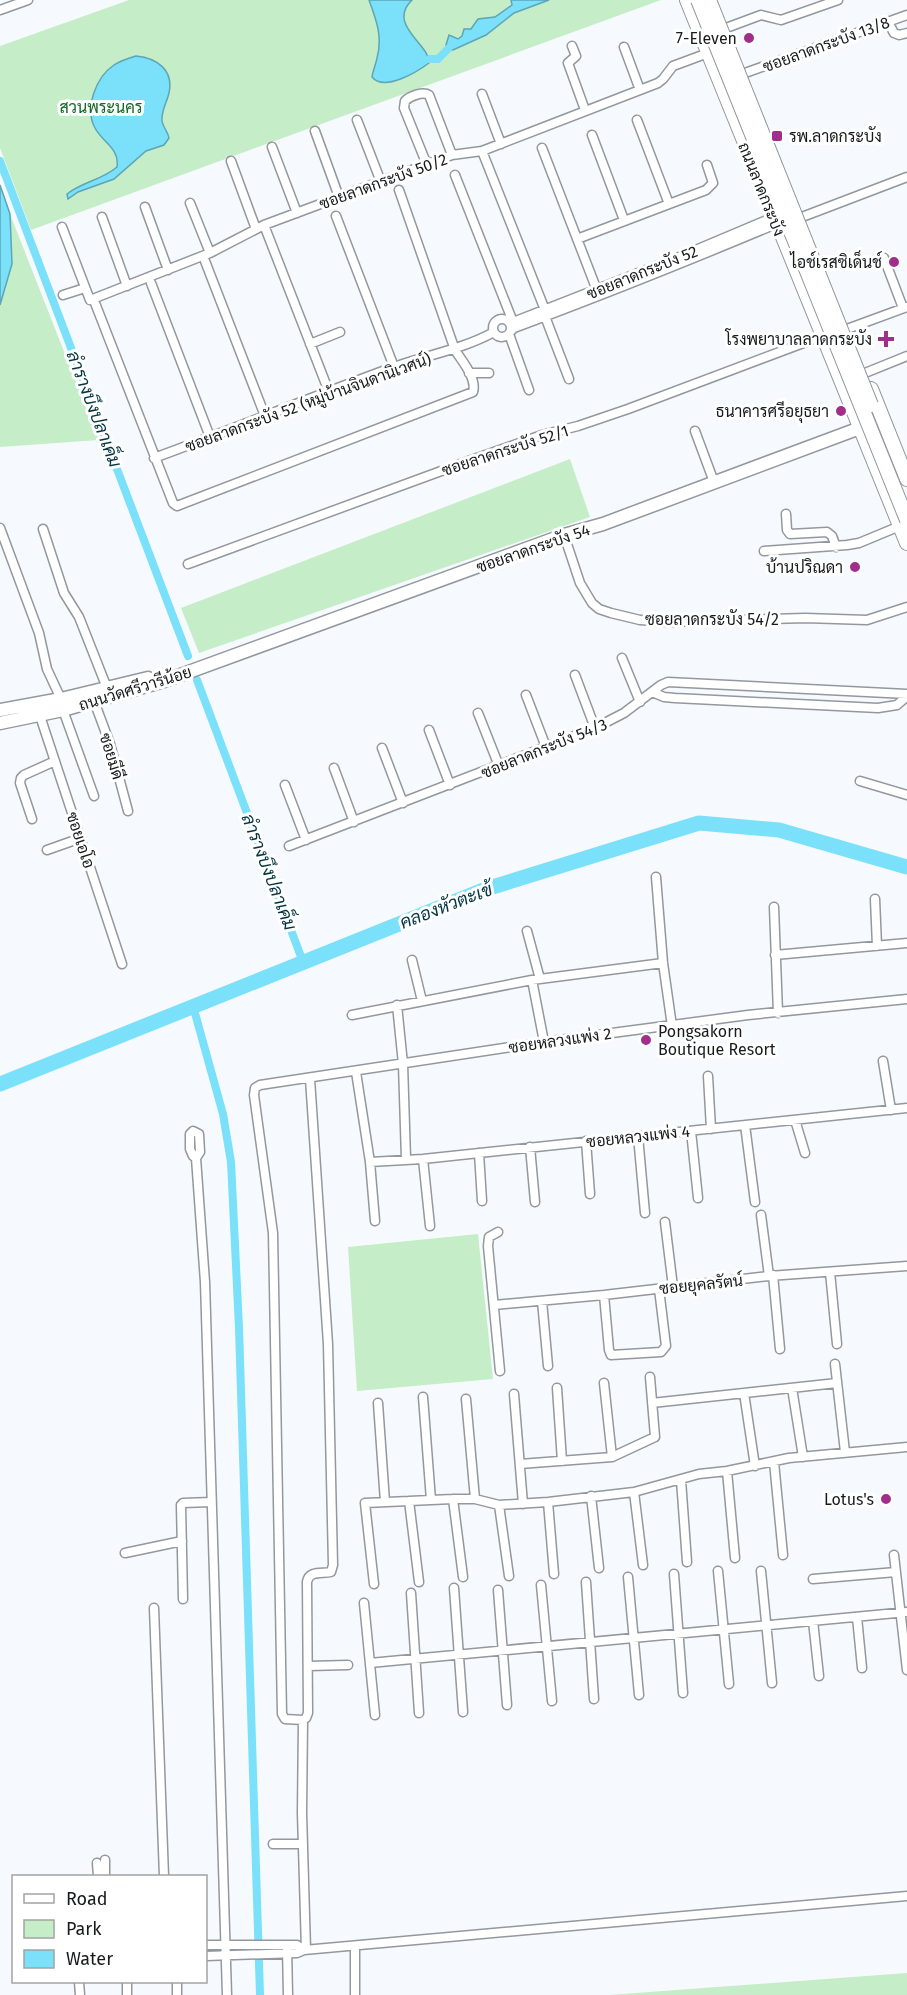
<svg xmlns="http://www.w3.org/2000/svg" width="907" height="1995" viewBox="0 0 907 1995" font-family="'Fira Sans',Sarabun,sans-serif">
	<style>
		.green { fill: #c5edc7 }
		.water { fill: #7be0f9; stroke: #5da5b7; stroke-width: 1.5 }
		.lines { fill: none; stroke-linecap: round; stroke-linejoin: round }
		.canal { stroke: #7be0f9; stroke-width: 8 }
		.river { stroke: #7be0f9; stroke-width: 15 }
		.street-casing { stroke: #92989e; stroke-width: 11 }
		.secondary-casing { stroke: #92989e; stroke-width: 15 }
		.primary-casing { stroke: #92989e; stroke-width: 16 }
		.street { stroke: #fff; stroke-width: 8 }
		.secondary { stroke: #fff; stroke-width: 12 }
		.primary { stroke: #fff; stroke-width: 14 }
		.primary-bridge-casing { stroke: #92989e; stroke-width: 16; stroke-linecap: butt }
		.primary-bridge { stroke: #fff; stroke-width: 14 }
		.poi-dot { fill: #a02e8a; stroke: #fff; stroke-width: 2 }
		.labels { text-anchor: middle; stroke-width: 6; stroke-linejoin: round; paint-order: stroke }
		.poi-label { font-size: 16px; fill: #181a1c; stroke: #fff; text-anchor: end }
		.street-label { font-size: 16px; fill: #181a1c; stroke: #fff }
		.park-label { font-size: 16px; fill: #106924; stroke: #fff }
		.water-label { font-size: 18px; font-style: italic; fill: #043641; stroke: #fff }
	</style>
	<rect width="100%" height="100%" fill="#f6fafe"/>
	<path class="green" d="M129,0H661L31,230L0,148V46Z
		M10,214L94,428L99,440L0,447V305L12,264Z
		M570,459L590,517L199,653L181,608Z
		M478,1234L493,1379L357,1391L348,1247Z
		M907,1973V1995H609Z"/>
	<path class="water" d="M369,0H412C386,25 431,45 429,63C417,72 384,92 372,77C373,70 376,64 377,58C383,37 376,19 369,0Z
		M511,0H549L514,13L486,35L453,50L448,49L446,45L449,35L458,39L462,36L464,29H471L478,19L495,17L512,5Z
		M136,56C157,58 174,70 169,93C167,102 161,111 162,121C163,127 168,132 169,138L164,145L146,151L114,179L78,192L68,199L67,194C82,182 102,180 117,167C120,148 102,142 95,128C84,108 96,77 114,65C120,61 129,58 136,56Z
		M0,185L10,214L12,264L0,305Z"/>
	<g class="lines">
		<path class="canal" d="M430,59H438L448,49
			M0,161L188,656
			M197,680L303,962
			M193,1006L223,1114L231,1162L239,1328L260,1995"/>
		<path class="river" d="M0,1084L486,889L699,823L779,830L907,867"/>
		<defs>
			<path id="street" d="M0,10L28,0
				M888,22L894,33L899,35L907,33
				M726,28L761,15L781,20L838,0
				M572,46L576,56L568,63L585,110
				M624,47L640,90
				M745,73L907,15
				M482,94L501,144
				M357,120L381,182
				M637,120L669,204
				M315,131L339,197
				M592,135L624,220
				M272,147L297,213
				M542,148L598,293
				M482,151L545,310L546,319L569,379
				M231,161L256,229
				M427,165L404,108L405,101C410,96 423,91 429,95L452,155
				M455,175L513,322
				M190,203L210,253
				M145,207L168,270
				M336,216L394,367
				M102,217L127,286
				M802,217L907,177
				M264,225L329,392
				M62,227L90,300L210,253L264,225L452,155L482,151L658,83L663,79L673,66L708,53
				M577,239L706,190L713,183L707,165
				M884,258L903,308
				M205,261L265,416
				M151,283L210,437
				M63,295L85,288
				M95,303L173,503L177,506L473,392C477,378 462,361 455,350L399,190
				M493 328a9 9 0 1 1 18 0a9 9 0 1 1-18 0Z
				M508,321L513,322L679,257L774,217
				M847,329L907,307
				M511,331L514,328C603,295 690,260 776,224
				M509,334L529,390
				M310,344L340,332
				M469,373H489
				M865,373L907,356
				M695,431L714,482
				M154,458C233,429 312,397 391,368C426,355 461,350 494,332
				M786,514L787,530L790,534L827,532L832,536L836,547
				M0,528L39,633L47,669L61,699
				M43,529L64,593L79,617L107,688
				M564,535L580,583L592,603L599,609L611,613L640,620L669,622L805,618L867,620L907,607
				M764,551L847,545L859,543L900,526
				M188,564L463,463L542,435L578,426L628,409L822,336
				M622,658L640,702
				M575,675L595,728
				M652,692L664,697L675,698L878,708L897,705L907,696
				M526,695L546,747
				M94,701L110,744L128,811
				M63,710L94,796
				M478,713L499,766
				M40,716L122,964
				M429,730L450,785
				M382,748L403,803
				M334,768L354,822
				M860,781L907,795
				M285,785L306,840
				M32,819L20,783L21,778L24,775L55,761
				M289,846L595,728L624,713L661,685L668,682L907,694
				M47,850L81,838
				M656,877L663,963L672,1026
				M875,899L877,946
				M774,907L778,1013
				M527,931L540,979
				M775,955L907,943
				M412,960L422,1001
				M532,980L544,1042
				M397,1005L403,1064L406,1159
				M352,1015L532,980L663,963
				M883,1061L891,1110
				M356,1072L370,1162L375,1221
				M708,1076L711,1129
				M795,1120L805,1153
				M745,1125L755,1202
				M691,1131L698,1198
				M638,1136L645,1213
				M586,1141L590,1194
				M530,1147L535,1202
				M479,1153L482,1201
				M196,1158L193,1156L190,1149V1134L193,1131L199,1134L200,1152L196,1158L205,1282L227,1995
				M423,1159L430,1226
				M370,1162L423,1159L907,1108
				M761,1215L769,1276
				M665,1222L673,1287
				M498,1232L489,1237L488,1246L500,1371
				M830,1272L837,1344
				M773,1275L780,1349
				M604,1295L609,1350L611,1355L661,1352L666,1346L659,1289
				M542,1301L548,1366
				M494,1305L604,1295L769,1276L907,1266
				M835,1364L845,1452
				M604,1383L612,1457
				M557,1388L562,1461
				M792,1388L803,1457
				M744,1393L755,1466
				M514,1394L523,1504
				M423,1397L431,1500
				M466,1399L475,1499
				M378,1403L385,1502
				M652,1403L837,1383
				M774,1462L783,1555
				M520,1464L612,1457L655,1437L650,1377
				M727,1471L735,1558
				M681,1480L687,1562
				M634,1492L643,1565
				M591,1496L599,1568
				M453,1499L463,1577
				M409,1501L419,1582
				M548,1502L554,1574
				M499,1505L509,1576
				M125,1553L182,1541
				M894,1555L907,1670
				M718,1571L729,1684
				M761,1571L772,1683
				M674,1574L683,1693
				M628,1577L639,1695
				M813,1579L896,1572
				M586,1582L594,1699
				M374,1584L365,1503L453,1499H475L499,1505L548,1502L634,1492L699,1474L727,1471L789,1458L907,1447
				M541,1585L552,1701
				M454,1588L463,1712
				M498,1590L507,1705
				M411,1593L419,1713
				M183,1599L181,1505L183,1503L211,1502
				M364,1603L375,1715
				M154,1608L164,1876
				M857,1617L862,1668
				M813,1621L819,1676
				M370,1663L907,1612
				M308,1666L348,1665
				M303,1720L285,1719L282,1714L273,1233L254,1095L255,1088L260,1085L544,1042L748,1015L907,999
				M273,1844H303
				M105,1860V1876
				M97,1863L98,1876
				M206,1945H297L304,1950L297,1953L206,1956
				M355,1946V1995
				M287,1947L288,1995
				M304,1950L907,1896
				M306,1950L302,1813L303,1720L306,1718L308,1713L307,1582C309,1570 322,1574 331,1572L333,1565L328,1344L310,1079
				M79,1982L80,1995
				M127,1982V1995
				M177,1982V1995"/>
			<path id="secondary" d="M0,710L61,699L148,678
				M0,723L63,710L164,681L564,535L603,524L860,428"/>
			<path id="primary" d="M687,0L907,543
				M871,389L907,479"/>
		</defs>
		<use href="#street" class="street-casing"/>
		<use href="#secondary" class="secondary-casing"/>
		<use href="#primary" class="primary-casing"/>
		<use href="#street" class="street"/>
		<use href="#secondary" class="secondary"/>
		<use href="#primary" class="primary"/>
		<defs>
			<path id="primary-bridge" d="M698,0L907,520
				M709,0L871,405"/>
		</defs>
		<use href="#primary-bridge" class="primary-bridge-casing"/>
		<use href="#primary-bridge" class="primary-bridge"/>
	</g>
	<g class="poi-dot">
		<circle cx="749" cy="38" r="6"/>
		<rect x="771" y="130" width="12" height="12" rx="3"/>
		<circle cx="894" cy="262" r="6"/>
		<path d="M883 330h6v6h6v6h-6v6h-6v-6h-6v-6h6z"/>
		<circle cx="841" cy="411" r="6"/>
		<circle cx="855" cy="567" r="6"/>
		<circle cx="646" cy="1040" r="6"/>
		<circle cx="886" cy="1499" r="6"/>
	</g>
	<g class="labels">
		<g class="poi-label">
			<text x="737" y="44">7-Eleven</text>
			<text x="789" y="142" text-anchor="start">รพ.ลาดกระบัง</text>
			<text x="882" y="268">ไอช์เรสซิเด็นช์</text>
			<text x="872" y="345">โรงพยาบาลลาดกระบัง</text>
			<text x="829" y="417">ธนาคารศรีอยุธยา</text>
			<text x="843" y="573">บ้านปริณดา</text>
			<text x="658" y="1037" text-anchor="start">Pongsakorn<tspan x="658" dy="18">Boutique Resort</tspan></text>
			<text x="874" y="1505">Lotus's</text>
		</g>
		<g class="street-label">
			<text transform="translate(826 44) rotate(-20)" y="6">ซอยลาดกระบัง 13/8</text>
			<text transform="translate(383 181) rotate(-20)" y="6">ซอยลาดกระบัง 50/2</text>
			<text transform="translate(762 189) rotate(68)" y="6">ถนนลาดกระบัง</text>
			<text transform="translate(642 272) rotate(-22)" y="6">ซอยลาดกระบัง 52</text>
			<text transform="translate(308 402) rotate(-20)" y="6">ซอยลาดกระบัง 52 (หมู่บ้านจินดานิเวศน์)</text>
			<text transform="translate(505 450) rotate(-18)" y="6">ซอยลาดกระบัง 52/1</text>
			<text transform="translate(533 548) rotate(-19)" y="6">ซอยลาดกระบัง 54</text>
			<text x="712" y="625">ซอยลาดกระบัง 54/2</text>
			<text transform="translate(135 688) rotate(-17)" y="6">ถนนวัดศรีวารีน้อย</text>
			<text transform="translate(544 748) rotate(-22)" y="6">ซอยลาดกระบัง 54/3</text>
			<text transform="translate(112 756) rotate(73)" y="6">ซอยมีดี</text>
			<text transform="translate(81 840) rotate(72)" y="6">ซอยเอโอ</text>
			<text transform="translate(560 1040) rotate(-8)" y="6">ซอยหลวงแพ่ง 2</text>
			<text transform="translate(638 1136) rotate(-6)" y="6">ซอยหลวงแพ่ง 4</text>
			<text transform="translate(701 1284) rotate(-6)" y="6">ซอยยุคลรัตน์</text>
		</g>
		<g class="park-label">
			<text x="101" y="113">สวนพระนคร</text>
		</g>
		<g class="water-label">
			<text transform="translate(94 409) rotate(69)" y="6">ลำรางบึงปลาเค็ม</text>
			<text transform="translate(269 872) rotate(69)" y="6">ลำรางบึงปลาเค็ม</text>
			<text transform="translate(446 906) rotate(-21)" y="6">คลองหัวตะเข้</text>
		</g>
	</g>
	<rect x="12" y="1875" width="195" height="108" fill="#ffffff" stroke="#a3a3a4" stroke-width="1.5"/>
	<rect x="24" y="1894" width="30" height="9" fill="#ffffff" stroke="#a3a3a4" stroke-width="1.5"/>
	<text x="66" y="1905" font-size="18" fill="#181a1c">Road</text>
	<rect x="24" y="1920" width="30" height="18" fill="#c5edc7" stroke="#a3a3a4" stroke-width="1.5"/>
	<text x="66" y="1935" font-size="18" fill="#181a1c">Park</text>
	<rect x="24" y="1950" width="30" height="18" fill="#7be0f9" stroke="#a3a3a4" stroke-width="1.5"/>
	<text x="66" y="1965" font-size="18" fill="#181a1c">Water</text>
</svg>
